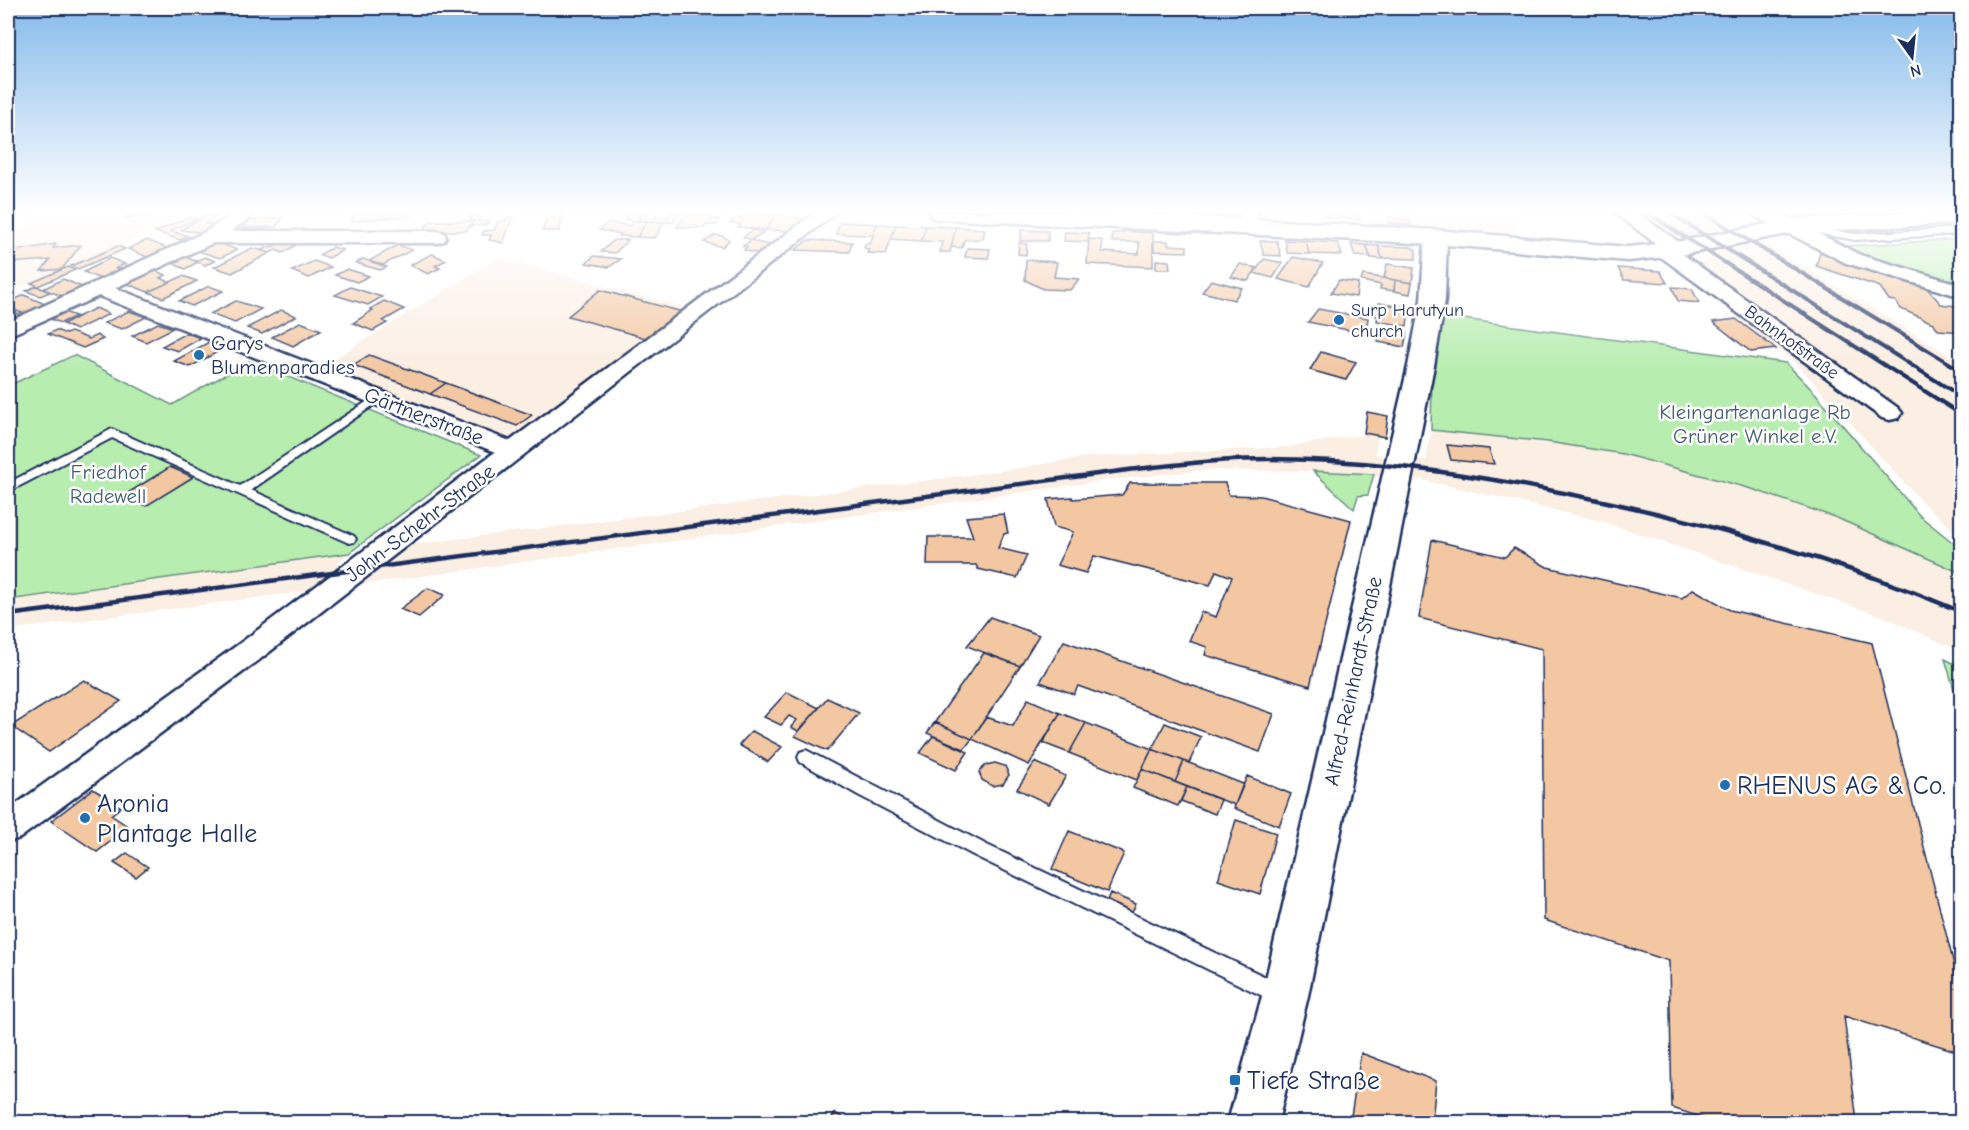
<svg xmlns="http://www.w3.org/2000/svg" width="1969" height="1130" viewBox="0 0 1969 1130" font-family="'Comic Neue',sans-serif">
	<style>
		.built { fill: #fbeee3 }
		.green { fill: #b7edaf; stroke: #698e86; stroke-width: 1.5 }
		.building { fill: #f3c7a2; stroke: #1b2f5e; stroke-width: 1.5 }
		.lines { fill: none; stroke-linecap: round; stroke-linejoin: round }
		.service-casing { stroke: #1b2f5e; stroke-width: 4 }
		.minor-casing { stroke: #1b2f5e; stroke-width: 5 }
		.tertiary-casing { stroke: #1b2f5e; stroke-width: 5 }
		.secondary-casing { stroke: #1b2f5e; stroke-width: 5 }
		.service { fill: #fff; fill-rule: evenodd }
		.minor { fill: #fff; fill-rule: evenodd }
		.tertiary { fill: #fff; fill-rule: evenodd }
		.secondary { fill: #fff; fill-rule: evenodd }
		.rail-far1 { stroke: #1b2f5e; stroke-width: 4 }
		.rail { stroke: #1b2f5e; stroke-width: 4.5 }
		.poi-dot { fill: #1f6fb2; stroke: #fff; stroke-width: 2 }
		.labels { text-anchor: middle; stroke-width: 5; stroke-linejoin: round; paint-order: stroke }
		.far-poi-label { font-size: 18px; fill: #1b2f5e; stroke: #fff; text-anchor: start }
		.far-street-label { font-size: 18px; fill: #1b2f5e; stroke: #fff }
		.poi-label { font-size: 21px; fill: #1b2f5e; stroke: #fff; text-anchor: start }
		.park-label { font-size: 21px; fill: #425e72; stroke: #fff }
		.street-label { font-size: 21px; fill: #1b2f5e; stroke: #fff }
		.near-poi-label { font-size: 26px; fill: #1b2f5e; stroke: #fff; text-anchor: start }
	</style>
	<rect width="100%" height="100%" fill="#fff"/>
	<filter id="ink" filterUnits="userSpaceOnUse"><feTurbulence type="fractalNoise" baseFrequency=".0167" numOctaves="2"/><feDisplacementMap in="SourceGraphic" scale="12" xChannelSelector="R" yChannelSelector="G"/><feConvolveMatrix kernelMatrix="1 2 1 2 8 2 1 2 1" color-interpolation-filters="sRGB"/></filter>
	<g filter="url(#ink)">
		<path class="built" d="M40,212H198L14,290L8,287V231L26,229Z
			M1416,212H1512L1518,237L1414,227Z
			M1633,212H1712L1795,262L1810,267L1814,273L1961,362V537L1921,501L1798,365L1673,268L1708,261Z
			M498,258L699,311L514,451L311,373Z
			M1431,430L1548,442L1623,455L1752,489L1837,518L1961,574L1962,652L1884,617L1601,521L1423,480L1313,471L1205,470L1101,481L351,586L362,578L312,585L302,592L8,630V600L349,553L336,564L394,556L409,545L993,472L1087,457L1287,447L1379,432L1375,454L1426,460Z"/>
		<path class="green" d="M1961,239V253L1957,254L1961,262V284L1915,273L1848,251L1846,246Z
			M1433,315L1786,363L1816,394L1920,516L1961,549V573L1837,518L1752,489L1623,454L1548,442L1431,430Z
			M74,355L172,405L249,361L481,455L349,553L8,600V386Z
			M1313,471L1374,474L1368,495L1358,496L1354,509Z
			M1945,659L1961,667V713Z"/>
		<path class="building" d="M130,212H160L159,214L126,218Z
			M355,212H387L384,218L351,221Z
			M387,212H412L411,216L384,218Z
			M577,212L565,213L559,231H542L549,212Z
			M622,212H642L638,221H634L625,220V218L621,216Z
			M669,212H682L673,222H659V218H667Z
			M748,212H749L776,215L766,230L738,227L740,224L730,223L735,218H743Z
			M1323,212H1360V220L1323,216Z
			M657,214L654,222L638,221L641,215Z
			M204,215L218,216L206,224L216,225L205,233L181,230Z
			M470,215L480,217L478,221H489L486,225L470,226L474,221H469L472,218L468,217Z
			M685,215L713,216L711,219H719L716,225H706L704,228L677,227Z
			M776,215L803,219L788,231L766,230Z
			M189,217L196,219L170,231L188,236L180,240L155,232Z
			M507,217H513L503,243L489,240L491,235H482L484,231L494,230L498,221H505Z
			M1388,217L1411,220V225L1389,223Z
			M283,218L276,227L242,228L250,220Z
			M430,221H474L466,231H422Z
			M634,221H647L637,237L619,236L621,234L599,230L609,222L629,226Z
			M647,221L664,222L655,238L637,237Z
			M840,222L877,224L873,235L836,234Z
			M877,224L896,225L886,254L867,253L869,249L864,248L866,243L870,244Z
			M896,225L926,226L921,241L891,239Z
			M926,226L956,227L950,252H940L942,242L921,241Z
			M956,227L985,229L983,239L964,240L962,248L951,247Z
			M753,230L764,232L751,240L743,237Z
			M1021,230L1048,231V241H1020Z
			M1122,231L1153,233V267L1087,264L1089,239L1102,240V252L1139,254V242H1112V233H1122Z
			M1065,232L1089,233L1088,242L1064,241Z
			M715,235L723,236L729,240L722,247L704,242Z
			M147,240L167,248L147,257L128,249Z
			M614,240H628L615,253L601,252Z
			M751,240L771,246L759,254L744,250L747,247L743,246Z
			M808,240L852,242L849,252L795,250Z
			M1285,240L1306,241L1309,254L1287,253Z
			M215,241L237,250L220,258L195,250Z
			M1154,241H1168V245L1187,246V252L1154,251Z
			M1260,241H1277L1281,256L1264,255Z
			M1306,241L1338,243L1342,255L1309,254Z
			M282,243H299L283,253L276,250L270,253L261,250Z
			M1019,243L1027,244L1026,255L1018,254Z
			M56,244L53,248L81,245L62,269L41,271L50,260L8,263V252Z
			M1351,244L1366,245L1370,257L1355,256Z
			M398,245L412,250L383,265L369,261Z
			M1366,245L1378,246L1382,259L1371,258Z
			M118,246L125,249L78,269L71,266Z
			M1378,246L1411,247L1416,250V259L1382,258Z
			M333,247L343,250L329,258L319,255Z
			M252,248L270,253L232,273L214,267Z
			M967,248L990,249L988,258L965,257Z
			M1820,252L1926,287L1941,304L1962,307V332L1939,330L1933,323L1901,309L1895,301L1889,300L1880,287L1816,266Z
			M432,254L446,260L435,266L440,268L428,274L410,265Z
			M183,256L198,262L185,269L170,262Z
			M594,256L621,259L609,267L586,263Z
			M205,257L215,261L205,265L195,261Z
			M1293,257L1323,263L1309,287L1278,279Z
			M110,258L125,264L116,268L120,269L100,279L84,272Z
			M363,259L387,267L380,270L356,263Z
			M1264,259L1283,263L1273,278L1254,273Z
			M1026,260L1057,262L1054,277L1079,279L1070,290L1043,289L1025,280Z
			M1156,260L1169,261L1170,269H1156Z
			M314,261L331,267L309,278L292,271Z
			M1240,264L1257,268L1248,281L1231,277Z
			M1387,264L1414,268L1412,283L1384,278Z
			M68,267L75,270L38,286L31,283Z
			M1618,268L1660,271L1667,283L1624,280Z
			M347,269L369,276L357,282L335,275Z
			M153,270L166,275L160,278L170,282L148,292L125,283Z
			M1363,275L1395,280L1394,291L1380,289L1381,285L1361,281Z
			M183,276L197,281L163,298L148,292Z
			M63,279L82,287L62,296L43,289Z
			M1211,280L1242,288L1234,300L1202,292Z
			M1339,280L1358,283L1356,297L1331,293Z
			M1395,280L1412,283L1410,294L1394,291Z
			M36,286L50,292L40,296L26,291Z
			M209,286L223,291L192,306L179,301Z
			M350,287L382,297L368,305L335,295Z
			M1672,287L1692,289L1699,303L1678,301Z
			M600,290L683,312L649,339L568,316Z
			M24,295L45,304L24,314L8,307V303Z
			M236,301L261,309L235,323L210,314Z
			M384,301L404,309L383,321L387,323L373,331L353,323L373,310L370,309Z
			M1379,303L1409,308L1407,326L1377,321L1378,316L1372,315L1373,308H1378Z
			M96,308L109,314L76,330L63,324Z
			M8,309L21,315L8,320Z
			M1318,309L1368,318L1367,325L1361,324L1357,332L1308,322Z
			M281,310L296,316L262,334L247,328Z
			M129,311L146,317L122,329L104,323Z
			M64,312L76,316L61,323L50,319Z
			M1736,319L1776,349L1751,352L1713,322Z
			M300,322L321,330L293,346L272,337Z
			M158,323L173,328L146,342L132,336Z
			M1381,327L1407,332L1404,347L1378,342Z
			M56,330L66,334L71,332L89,339L97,335L103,339L83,348L48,334Z
			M186,333L201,338L178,351L162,346Z
			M209,342L225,348L190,367L174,361Z
			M1321,352L1356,362L1346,380L1310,370Z
			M369,355L446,383L430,394L353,365Z
			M446,383L532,415L517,426L430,394Z
			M1367,412L1388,416L1385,437L1364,433Z
			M1447,445L1489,449L1494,464L1451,460Z
			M170,467L193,477L146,506L123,496Z
			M1130,483H1225L1229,495L1261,496L1351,520L1310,686L1205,655L1207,647L1189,641L1201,612L1216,617L1232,577L1216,571L1210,585L1094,556L1086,573L1057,565L1073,532L1054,527L1048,499L1072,497L1073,499L1122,495Z
			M1004,514L1008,533L1004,534L998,548L1027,555L1017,578L978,569L976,565H927L928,537H973L966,517Z
			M1432,540L1505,557L1514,548L1547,567L1682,598L1693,589L1730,610L1872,643L1962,996V1053L1844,1016L1857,1122H1716L1672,1108L1669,961L1544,920L1542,649L1419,618Z
			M428,588L445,595L419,617L400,609Z
			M990,617L1039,635L1020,666L967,646Z
			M1064,641L1274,714L1260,752L1078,686L1074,694L1040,682Z
			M984,653L1020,666L972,739L935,722Z
			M84,680L121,701L49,752L11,726Z
			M787,692L819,708L798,731L791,727L797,720L789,716L781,725L764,717Z
			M827,698L859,713L827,751L795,736Z
			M1028,699L1060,713L1029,765L972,739L986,717L1013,726Z
			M1060,713L1086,723L1069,753L1043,743Z
			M935,722L972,739L964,749L927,733Z
			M1086,723L1152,749L1137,780L1069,753Z
			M1165,723L1201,737L1189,763L1152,749Z
			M752,731L782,747L768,762L739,745Z
			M933,736L968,752L956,770L920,753Z
			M1152,749L1184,761L1175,782L1142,769Z
			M1184,761L1243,784L1235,805L1175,782Z
			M1035,762L1066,776L1049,804L1017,789Z
			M995,763L1005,766L1009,775L1003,784L992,786L982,780L979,772L986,765Z
			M1142,769L1187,787L1178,806L1133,788Z
			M1247,776L1291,794L1279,826L1234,808Z
			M1187,787L1221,800L1215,814L1181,801Z
			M93,789L121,807L111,815L129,827L97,852L51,821Z
			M1236,820L1276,833L1260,894L1218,880Z
			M1069,831L1124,853L1107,892L1052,869Z
			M127,853L148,867L136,877L114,863Z
			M1110,893L1136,904L1128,921L1103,910Z
			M1361,1053L1436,1081L1432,1122H1350Z
			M835,1113L851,1122H829Z"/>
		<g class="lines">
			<defs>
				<path id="service" d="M1802,225L1855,234L1962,228V234L1855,240L1799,230V226Z
					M377,395L383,398L381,400L251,490L354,536L356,539L354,542L349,543L112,438L8,492V483L112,429L240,486Z
					M806,750L987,845L1287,987L1289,994L1287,1001L1280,1003L1273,1001L975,856L858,795L800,762L798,757L800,752Z"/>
				<path id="minor" d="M236,212H258L231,231H437L444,233L446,237L444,241L437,243H213L115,288L510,441L816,212H837L259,660L20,838L8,842V810L239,644L495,452L99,296L8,336V322L203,233Z
					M1240,212H1258V226L1255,230H1243L1240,226Z
					M1614,212H1636L1683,245L1685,249L1681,253L1898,408L1902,413L1898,418L1890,420L1882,418L1657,254L1655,250L1659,246Z
					M1752,212H1777L1860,255L1962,285V297L1846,263L1755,216Z"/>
				<path id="tertiary" d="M1436,230L1444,232L1447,237L1445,300L1434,366L1308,996L1278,1122H1228L1262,996L1408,366L1421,300L1425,237L1428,232Z"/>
				<path id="secondary" d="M928,212H1096L1249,219L1436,230L1628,247L1676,242L1792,219L1909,212H1962V223L1792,233L1676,256L1628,261L1436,244L939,219L931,217Z"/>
			</defs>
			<use href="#service" class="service-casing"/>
			<use href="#minor" class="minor-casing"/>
			<use href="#tertiary" class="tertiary-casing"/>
			<use href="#secondary" class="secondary-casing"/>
			<use href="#service" class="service"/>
			<use href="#minor" class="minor"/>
			<use href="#tertiary" class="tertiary"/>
			<use href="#secondary" class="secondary"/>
			<path class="rail-far1" d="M1646,212L1962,415
				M1668,212L1962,397
				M1702,212L1962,371"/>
			<path class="rail" d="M8,615L1128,470C1174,465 1221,459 1268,459C1367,459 1466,473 1564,493C1701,520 1833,558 1962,612"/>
		</g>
	</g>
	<linearGradient id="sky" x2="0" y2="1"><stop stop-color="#85bbea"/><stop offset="0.57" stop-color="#fff"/><stop offset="1" stop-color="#fff" stop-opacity="0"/></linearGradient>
	<rect width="1969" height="371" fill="url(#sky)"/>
	<g class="poi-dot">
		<circle cx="1339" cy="320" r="6"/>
		<circle cx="199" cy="355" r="6"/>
		<circle cx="1725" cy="785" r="6"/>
		<circle cx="85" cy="818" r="6"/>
		<rect x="1229" y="1074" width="12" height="12" rx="3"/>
	</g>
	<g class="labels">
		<g class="far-poi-label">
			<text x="1351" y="316">Surp Harutyun<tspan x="1351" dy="21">church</tspan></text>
		</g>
		<g class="far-street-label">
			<text transform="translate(1792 342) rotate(36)" y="6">Bahnhofstraße</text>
		</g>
		<g class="poi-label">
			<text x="211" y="350">Garys<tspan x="211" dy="24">Blumenparadies</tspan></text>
		</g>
		<g class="park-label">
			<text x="1755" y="419">Kleingartenanlage Rb<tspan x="1755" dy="24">Grüner Winkel e.V.</tspan></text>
			<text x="108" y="479">Friedhof<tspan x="108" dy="24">Radewell</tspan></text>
		</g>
		<g class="street-label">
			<text transform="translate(424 416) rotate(21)" y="7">Gärtnerstraße</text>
			<text transform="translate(420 523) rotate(-37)" y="7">John-Schehr-Straße</text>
			<text transform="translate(1353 681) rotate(-78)" y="7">Alfred-Reinhardt-Straße</text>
		</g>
		<g class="near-poi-label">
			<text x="1737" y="794">RHENUS AG &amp; Co.</text>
			<text x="97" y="812">Aronia<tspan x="97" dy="30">Plantage Halle</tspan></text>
			<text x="1247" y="1089">Tiefe Straße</text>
		</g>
	</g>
	<rect width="1969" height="1130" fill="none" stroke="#fff" stroke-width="30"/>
	<rect x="15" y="15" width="1939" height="1100" fill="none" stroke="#1b2f5e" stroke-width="2" filter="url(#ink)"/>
	<g transform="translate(1912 57) rotate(165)" stroke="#ffffff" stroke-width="4.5" paint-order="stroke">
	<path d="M0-4.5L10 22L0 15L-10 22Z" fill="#1b2f5e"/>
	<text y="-9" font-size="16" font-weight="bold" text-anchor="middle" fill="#1b2f5e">N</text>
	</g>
</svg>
